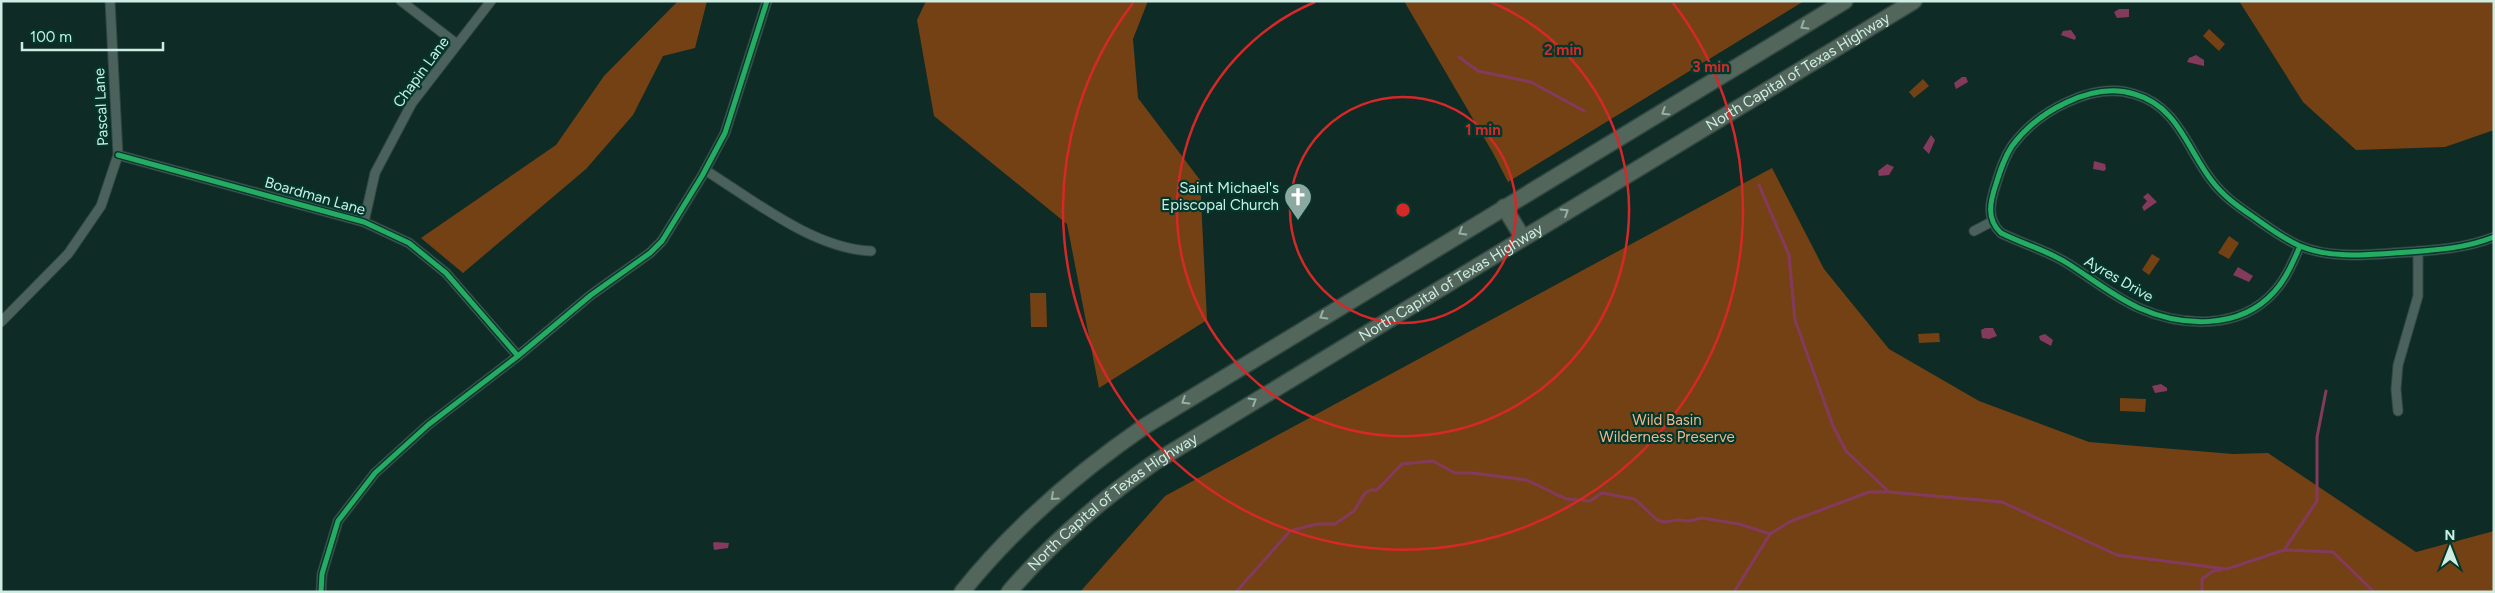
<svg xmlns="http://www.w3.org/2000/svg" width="2495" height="593" viewBox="0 0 2495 593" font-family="Figtree,sans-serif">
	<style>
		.green { fill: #744115 }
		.water { fill: #843a5d }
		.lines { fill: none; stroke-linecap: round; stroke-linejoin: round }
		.stream { stroke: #843a5d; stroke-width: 3 }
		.street-casing { stroke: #324741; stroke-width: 11 }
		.highway-casing { stroke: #324741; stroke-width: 18 }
		.street { stroke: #4b625c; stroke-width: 9 }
		.highway { stroke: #52665b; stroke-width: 15 }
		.cycleway-casing { stroke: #02372c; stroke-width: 8 }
		.cycleway { stroke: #26ab63; stroke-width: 5 }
		.oneway { stroke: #96b0a6 }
		.ring { fill: none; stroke: #d62828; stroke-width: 2.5 }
		.labels { text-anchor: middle; stroke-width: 4.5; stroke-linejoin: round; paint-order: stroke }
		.street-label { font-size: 15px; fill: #ceede3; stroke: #02372c }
		.poi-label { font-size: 15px; fill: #ceede3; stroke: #02372c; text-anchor: end }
		.park-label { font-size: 15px; fill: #f2b48b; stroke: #02372c }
		.centre { fill: #d62828; stroke: #02372c; stroke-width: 2.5 }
		.ring-label { font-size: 15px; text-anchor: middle; font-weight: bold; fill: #d62828; stroke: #02372c; stroke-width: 4.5; stroke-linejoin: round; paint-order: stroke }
	</style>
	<rect width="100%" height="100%" fill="#0e2b25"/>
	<path class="green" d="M678,1H707L695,48L663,56L633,115L586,169L463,273L421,238L556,145L604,76Z
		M926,1H1148L1133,39L1138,98L1200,180L1207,320L1099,388L1067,224L934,116L917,20Z
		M1404,1H1804L1508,182L1493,153Z
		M2239,1H2494V130L2445,147L2356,150L2303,102Z
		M2209,29L2225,44L2219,51L2203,36Z
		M1923,79L1929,86L1914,98L1909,92Z
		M1772,168L1824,269L1889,349L1979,401L2089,442L2233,454L2268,453L2416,552L2494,531V592H1080L1165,496Z
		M2229,236L2239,243L2229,259L2218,253Z
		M2152,254L2160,259L2149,275L2142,270Z
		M1030,293H1046L1047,327H1031Z
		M1939,333L1940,342L1919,343L1918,334Z
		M2120,398L2146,399L2145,412L2120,411Z"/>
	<path class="water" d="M2119,9H2129V17L2117,18L2114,12Z
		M2071,30L2076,37L2075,40L2061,35L2063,31Z
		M2196,55L2204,60V66L2187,62L2189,58Z
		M1962,77H1966L1968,82L1956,89L1954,83Z
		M1931,135L1935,140L1929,154L1923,148Z
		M2094,161L2105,164L2106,169L2104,171L2093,169Z
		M1887,164L1894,167L1889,175L1879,176L1878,171Z
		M2148,193L2157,202L2144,211L2142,207L2147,201L2143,197Z
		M2238,267L2253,276L2249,282L2233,275Z
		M1985,328H1993L1997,336L1989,339L1982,338L1981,330Z
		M2045,334L2053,340L2051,346L2040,340L2039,336Z
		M2161,384L2167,388V391L2155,393L2152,386Z
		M715,542L729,543L728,548L714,550L713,543Z"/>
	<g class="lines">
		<path class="stream" d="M1459,57L1478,71L1531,82L1584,111
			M1759,185L1789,255L1795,320L1833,426L1846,451L1889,492L2002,502L2117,555L2227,569L2284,550
			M2326,391L2317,437V501L2284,550L2333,552L2374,592
			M1236,592L1290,531L1317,524H1335L1354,511L1365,493L1371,490H1377L1402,464L1433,461L1455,473H1472L1527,480L1566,499L1590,501L1602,493L1635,499L1657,520L1664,522L1678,520L1688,521L1702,518L1739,524L1770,534
			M1734,592L1770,534L1789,522L1869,492H1887
			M2202,592V579L2213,571L2221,570"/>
		<defs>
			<path id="street" d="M401,1L457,44
				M118,155L364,222L409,243L446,273L518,356
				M705,170C753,200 814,249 871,251
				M364,222L375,173L412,103L491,1
				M1974,231L1993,221
				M2300,246C2293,262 2286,279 2274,292C2240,330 2182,327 2139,308C2113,296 2091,278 2067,263C2046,250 2023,244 2001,233C1986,219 1990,202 1996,184C2000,171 2004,158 2012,146C2037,112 2092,81 2134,94C2178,106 2187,149 2212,181C2224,197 2239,207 2255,218C2269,228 2284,239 2300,246C2334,260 2373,254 2409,252C2438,250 2466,248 2494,237
				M1,322L68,254L101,206L118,155L110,1
				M2398,411L2396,389L2398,365L2418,296V251
				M321,592L322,574L338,521L375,473L428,425L518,356L591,295L650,253L662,241L702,176L725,133L767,1"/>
			<g id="highway">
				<path d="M1504,207L1523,238"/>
				<path d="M962,592C1014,527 1077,473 1145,426L1845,1"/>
				<path id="s1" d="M1009,592C1052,542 1102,499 1155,462L1914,1"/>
			</g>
		</defs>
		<use href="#street" class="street-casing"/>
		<use href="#highway" class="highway-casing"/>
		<use href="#street" class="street"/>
		<use href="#highway" class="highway"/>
		<defs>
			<path id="cycleway" d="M118,155L364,222L409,243L446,273L518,356
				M2300,246C2293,262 2286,279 2274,292C2240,330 2182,327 2139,308C2113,296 2091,278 2067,263C2046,250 2023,244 2001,233C1986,219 1990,202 1996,184C2000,171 2004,158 2012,146C2037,112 2092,81 2134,94C2178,106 2187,149 2212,181C2224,197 2239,207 2255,218C2269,228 2284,239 2300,246C2334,260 2373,254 2409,252C2438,250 2466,248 2494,237
				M321,592L322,574L338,521L375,473L428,425L518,356L591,295L650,253L662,241L702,176L725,133L767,1"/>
		</defs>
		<use href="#cycleway" class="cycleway-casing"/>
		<use href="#cycleway" class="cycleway"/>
	</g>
	<defs><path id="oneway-chevron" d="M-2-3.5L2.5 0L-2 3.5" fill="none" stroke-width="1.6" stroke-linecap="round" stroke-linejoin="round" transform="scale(1.25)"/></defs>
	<g class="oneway">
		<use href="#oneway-chevron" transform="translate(1804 26) rotate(148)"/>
		<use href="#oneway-chevron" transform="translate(1665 112) rotate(148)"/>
		<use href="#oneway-chevron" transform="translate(1565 212) rotate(-32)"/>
		<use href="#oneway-chevron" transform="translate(1462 232) rotate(149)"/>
		<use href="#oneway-chevron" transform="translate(1323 316) rotate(149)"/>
		<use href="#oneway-chevron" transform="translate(1185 401) rotate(148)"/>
		<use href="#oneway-chevron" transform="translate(1253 401) rotate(-31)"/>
		<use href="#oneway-chevron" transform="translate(1054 497) rotate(138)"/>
	</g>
	<g class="ring">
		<circle cx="1403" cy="210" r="113"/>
		<path d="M1491 2A226 226 0 1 1 1315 2"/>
		<path d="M1673 3A340 340 0 1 1 1133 3"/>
	</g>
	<defs>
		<symbol id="church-pin" viewBox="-11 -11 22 30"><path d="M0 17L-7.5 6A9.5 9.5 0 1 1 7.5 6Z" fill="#8ba9a0" stroke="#02372c"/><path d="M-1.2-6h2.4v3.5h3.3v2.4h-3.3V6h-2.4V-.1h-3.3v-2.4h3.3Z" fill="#fff"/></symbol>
	</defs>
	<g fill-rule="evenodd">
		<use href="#church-pin" x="1282" y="181" width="32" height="43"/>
	</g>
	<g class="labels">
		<g class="street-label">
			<text transform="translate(421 72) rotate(-54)" y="5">Chapin Lane</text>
			<text dy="5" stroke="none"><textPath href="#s1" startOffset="948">North Capital of Texas Highway</textPath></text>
			<text transform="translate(101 107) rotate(-93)" y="5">Pascal Lane</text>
			<text transform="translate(315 196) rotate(16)" y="5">Boardman Lane</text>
			<text transform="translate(2119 279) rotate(30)" y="5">Ayres Drive</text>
			<text dy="5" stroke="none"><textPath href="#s1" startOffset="542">North Capital of Texas Highway</textPath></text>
			<text dy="5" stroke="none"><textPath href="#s1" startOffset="138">North Capital of Texas Highway</textPath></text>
		</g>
		<g class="poi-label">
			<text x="1279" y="193">Saint Michael's<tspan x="1279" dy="17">Episcopal Church</tspan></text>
		</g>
		<g class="park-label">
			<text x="1667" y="425">Wild Basin<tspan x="1667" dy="17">Wilderness Preserve</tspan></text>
		</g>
	</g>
	<circle cx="1403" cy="210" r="8" class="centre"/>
	<g class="ring-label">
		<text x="1563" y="55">2 min</text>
		<text x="1711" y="72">3 min</text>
		<text x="1483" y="135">1 min</text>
	</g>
	<rect width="2495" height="593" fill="none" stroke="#ceede3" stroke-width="5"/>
	<g transform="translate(2450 548)" stroke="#02372c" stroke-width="4" paint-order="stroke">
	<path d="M0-4L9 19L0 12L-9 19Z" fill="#ceede3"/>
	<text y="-8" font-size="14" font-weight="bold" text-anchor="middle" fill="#ceede3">N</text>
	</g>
	<path d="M22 42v8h141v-8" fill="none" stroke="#ceede3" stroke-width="2.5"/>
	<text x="30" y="42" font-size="15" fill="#ceede3" stroke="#02372c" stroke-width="4" paint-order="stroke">100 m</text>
</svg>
